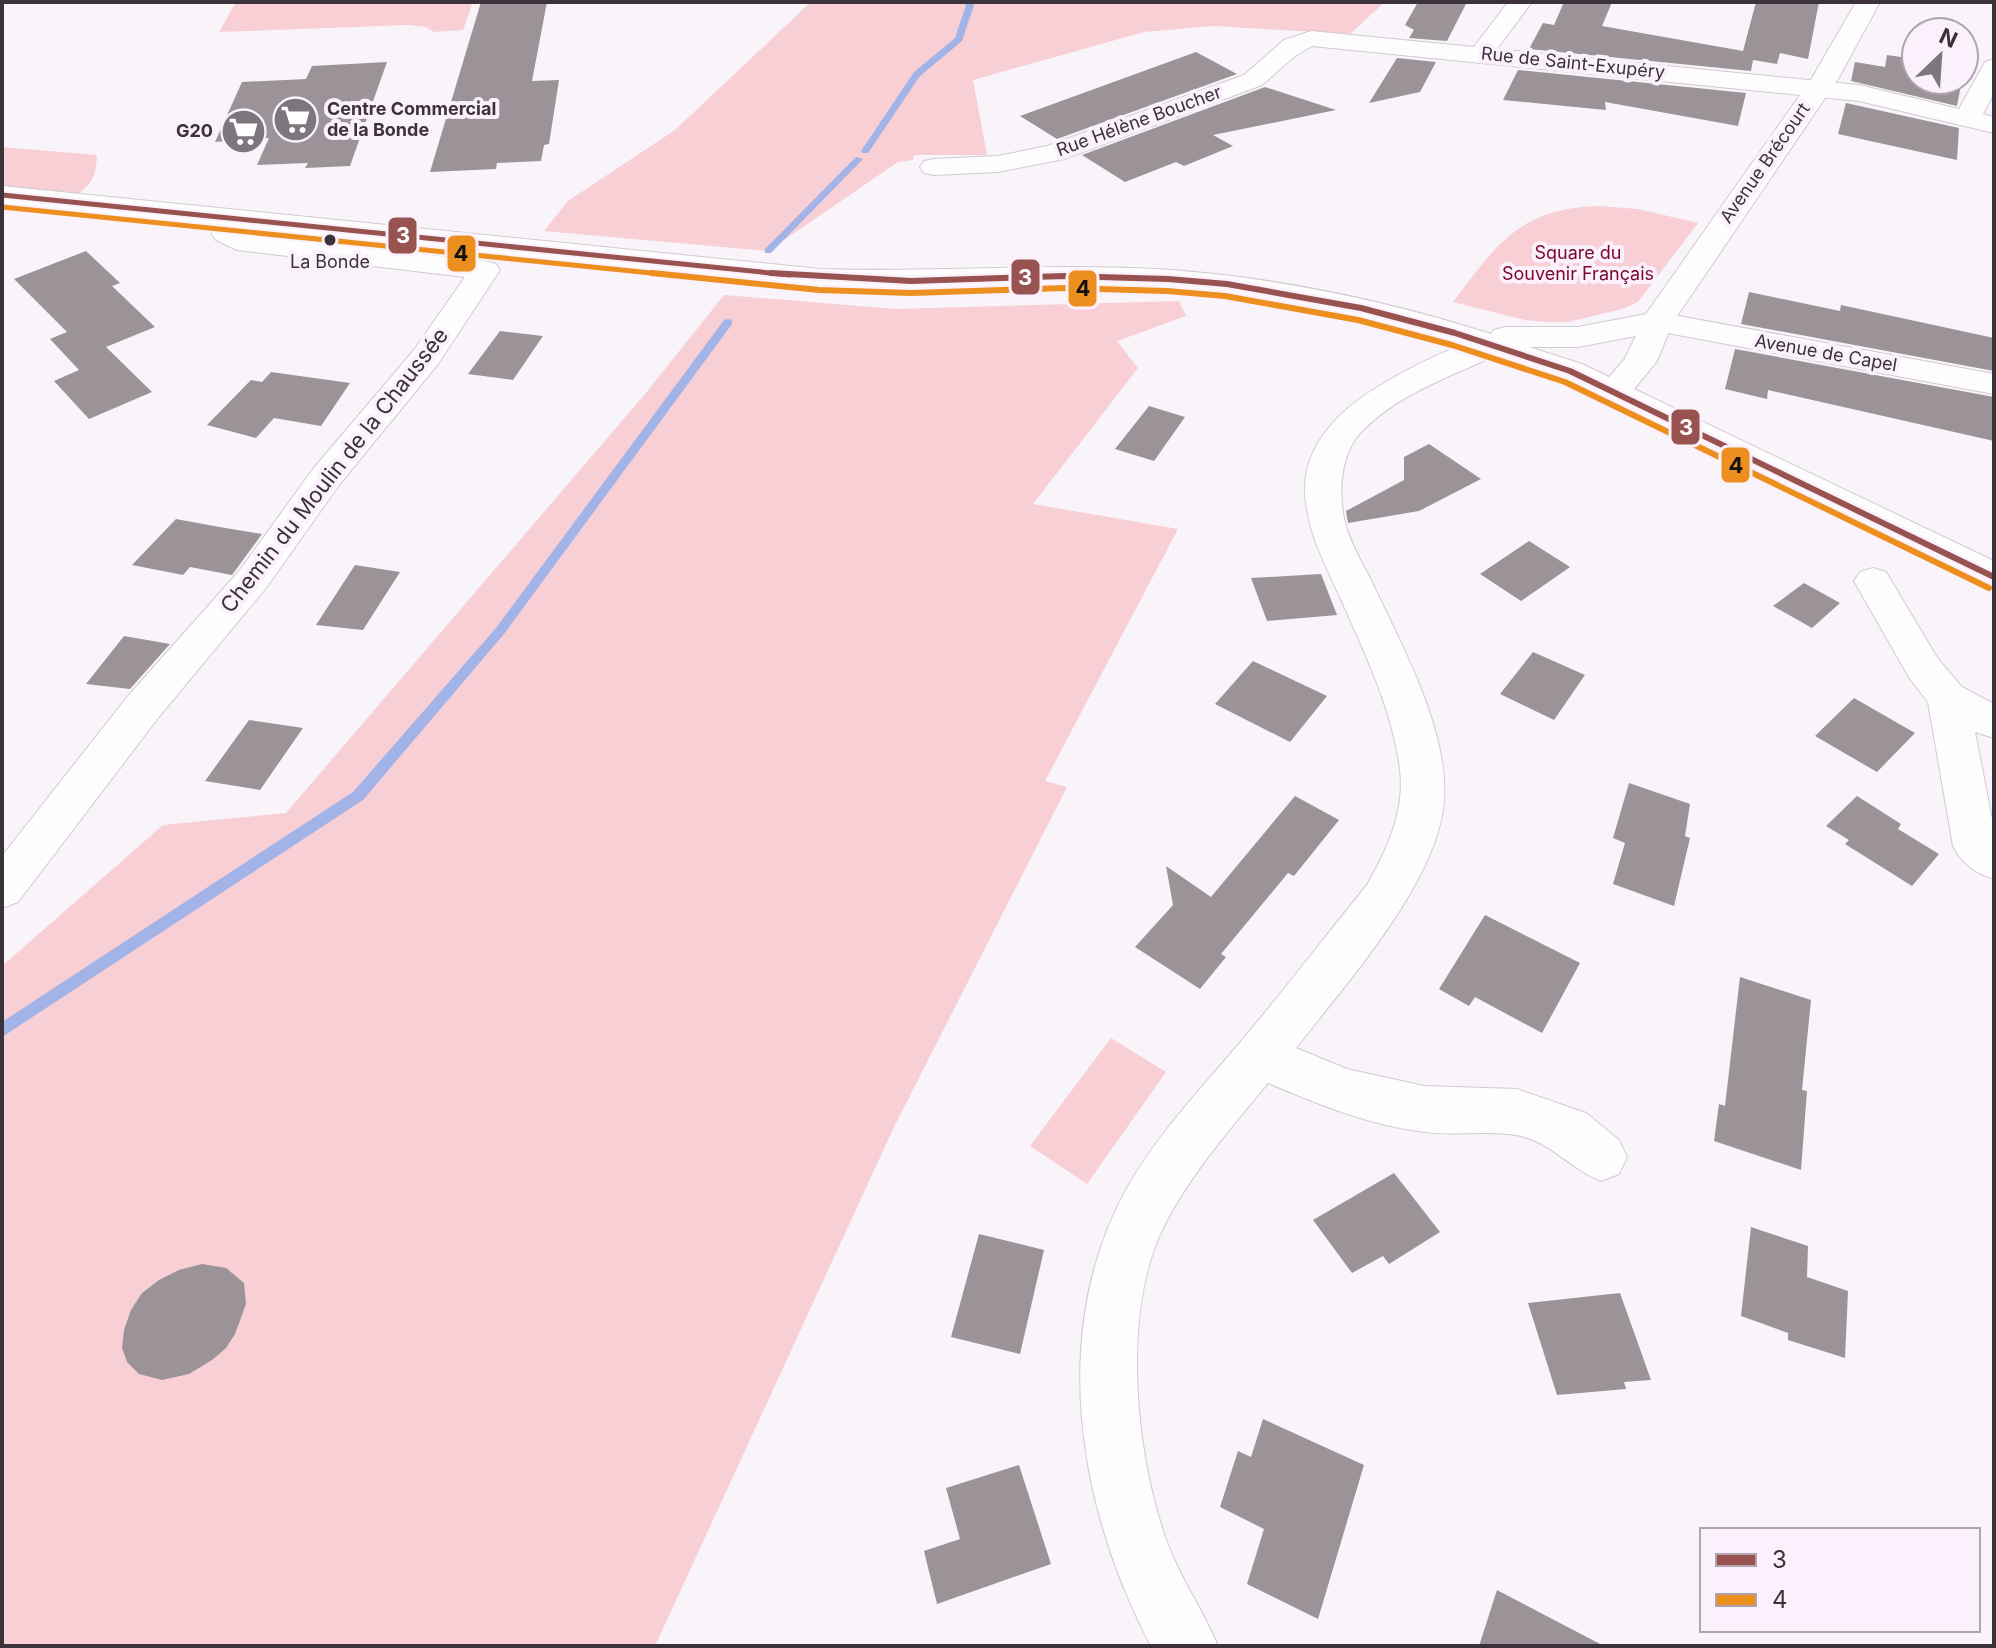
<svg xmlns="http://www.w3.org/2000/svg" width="1996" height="1648" viewBox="0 0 1996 1648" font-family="Inter,sans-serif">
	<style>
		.green { fill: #f8cfd4 }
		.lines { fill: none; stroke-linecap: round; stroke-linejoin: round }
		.stream { fill: #a2b3e8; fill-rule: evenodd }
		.building { fill: #9b9398 }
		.street-casing { stroke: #d0cad1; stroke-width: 2 }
		.secondary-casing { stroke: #d0cad1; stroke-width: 2 }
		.street { fill: #fefdfe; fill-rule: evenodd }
		.secondary { fill: #fefdfe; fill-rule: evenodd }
		.bus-1-far1-casing { stroke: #faf1fc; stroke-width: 9 }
		.bus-1-casing { stroke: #faf1fc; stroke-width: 11 }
		.bus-2-far1-casing { stroke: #faf1fc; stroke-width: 9 }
		.bus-2-casing { stroke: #faf1fc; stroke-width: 11 }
		.bus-1-far1 { stroke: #985350; stroke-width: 5 }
		.bus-1 { stroke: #985350; stroke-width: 6 }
		.bus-2-far1 { stroke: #ed8f1e; stroke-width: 5 }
		.bus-2 { stroke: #ed8f1e; stroke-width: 6 }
		.bus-dot { fill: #3b323c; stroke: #faf1fc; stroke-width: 3 }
		.labels { text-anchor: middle; stroke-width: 8; stroke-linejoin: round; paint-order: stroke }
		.far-street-label { font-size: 18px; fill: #3b323c; stroke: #faf1fc }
		.far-poi-label { font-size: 18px; font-weight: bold; fill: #3b323c; stroke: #faf1fc; text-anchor: start }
		.far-park-label { font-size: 18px; fill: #7a0728; stroke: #faf1fc }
		.far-bus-label { font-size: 18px; fill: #3b323c; stroke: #faf1fc }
		.street-label { font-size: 22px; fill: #3b323c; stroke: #faf1fc }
		.line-badge { stroke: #faf1fc; stroke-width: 3 }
		.badge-label { font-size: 22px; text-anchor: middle; font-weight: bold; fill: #fff }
		.pale-badge-label { font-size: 22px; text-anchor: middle; font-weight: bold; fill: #111 }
	</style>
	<rect width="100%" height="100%" fill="#f9f4f9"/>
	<path class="green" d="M236,2H473L463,30L434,32L426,27L408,25L219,32Z
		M811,2H1385L1350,34L1214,26L1144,32L973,80L987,155H914L913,160L898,162L768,251L544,231L568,201L675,130Z
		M2,147L97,155C96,174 94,182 78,194L2,186Z
		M1599,206L1638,209L1698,223L1638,302L1622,309L1568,322H1546L1525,320L1453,302C1497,244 1520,208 1599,206Z
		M724,295L895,309L1179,301L1186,316L1117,341L1138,368L1033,504L1178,529L1045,781L1067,787L894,1127L655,1646H2V966L163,825L286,813L645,394Z
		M1111,1038L1166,1072L1087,1184L1030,1146Z"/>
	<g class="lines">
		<path class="stream" d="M967,2H975L962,41L920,76L868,153H862L861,151L914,72L955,38Z
			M856,157L863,159L771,253H765V249Z
			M728,319L732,320V324L504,634L363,800L2,1037V1022L353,792L496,628L724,320Z"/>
	</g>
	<path class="building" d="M481,2H547L532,81L559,80L549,144L544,145L541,161L497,163L496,169L430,172Z
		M1418,2H1467L1447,41L1409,38L1414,30L1405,25Z
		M1564,2H1612L1602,26L1743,51L1756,2H1819L1808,59L1780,53L1777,64L1753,60L1751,71L1529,49L1543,23L1554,25Z
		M1912,33L1916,34V80H1962L1957,106L1851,81L1855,62L1885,67L1887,55L1908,58Z
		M1196,52L1237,74L1057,139L1020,116Z
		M1397,58L1436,62L1420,92L1369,103Z
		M387,62L350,166L305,168L308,163L257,165L269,138L215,142L242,82L306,79L312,66Z
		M1518,70L1746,93L1738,126L1605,102L1606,110L1503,100Z
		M1265,87L1336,110L1213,135L1233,146L1184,166L1176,162L1125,182L1082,155Z
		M1846,103L1959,128L1957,160L1838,134Z
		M86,251L120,283L112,286L155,327L106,347L152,392L89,419L54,381L79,370L50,339L67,332L14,279Z
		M1749,292L1840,311L1841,305L1994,338V371L1741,324Z
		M500,331L543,336L513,380L468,374Z
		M1735,349L1994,397V441L1768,390L1767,399L1725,389Z
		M271,372L350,383L321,426L274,418L256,438L207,425L251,380L262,382Z
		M1149,406L1185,417L1154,461L1115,449Z
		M1429,444L1481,479L1419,511L1348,523L1346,511L1404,480V457Z
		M176,519L225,528L262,534L232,575L190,567L183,575L132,565Z
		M1529,541L1570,567L1521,601L1480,574Z
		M355,565L400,572L363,630L316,625Z
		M1321,574L1337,615L1267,621L1251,578Z
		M1804,583L1840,603L1812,628L1773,606Z
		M124,636L170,644L130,689L86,684Z
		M1533,652L1585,675L1554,720L1500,694Z
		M1253,661L1327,696L1290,742L1215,704Z
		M1854,698L1915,733L1877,772L1815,736Z
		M249,720L303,728L260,790L205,781Z
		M1629,783L1690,804L1685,836L1690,838L1674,906L1613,884L1625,843L1613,838Z
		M1295,796L1339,820L1294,876L1288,873L1221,954L1226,957L1200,989L1135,947L1173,905L1166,866L1211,897Z
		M1857,796L1901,824L1898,829L1939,854L1912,886L1845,844L1849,840L1826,826Z
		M1485,915L1580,963L1542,1033L1475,997L1469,1006L1439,989Z
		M1740,977L1811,1000L1802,1090L1807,1091L1801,1170L1714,1141L1719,1104L1725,1106Z
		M1394,1173L1440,1232L1389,1264L1383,1256L1352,1273L1313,1220Z
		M1751,1227L1808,1246L1807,1277L1848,1291L1845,1358L1788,1340V1333L1741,1316Z
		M979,1234L1044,1250L1020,1354L951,1337Z
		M202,1264L226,1268L244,1283L246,1304L235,1334L226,1348L212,1360L189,1374L162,1380L139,1374L127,1362L122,1348L124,1330L131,1310L142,1293L159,1280L179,1270Z
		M1620,1293L1651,1380L1624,1382L1626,1389L1557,1395L1528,1303Z
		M1263,1419L1364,1465L1318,1619L1247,1584L1264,1529L1220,1507L1238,1451L1251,1457Z
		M1019,1465L1051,1564L937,1604L924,1551L960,1539L946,1488Z
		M1497,1590L1604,1646H1479Z"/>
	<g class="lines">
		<defs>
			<path id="street" d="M1508,2H1532L1497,49L1859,85L1959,109L1985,62L1994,59V93L1983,114L1994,117V133L1859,101L1312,46L1295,56L1262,85L1064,159L998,172L934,175L924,173L920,167L924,161L934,159L998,156L1047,146L1244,75L1284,40L1311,31L1474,47Z
				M216,208L226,211L237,228L254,236L485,261L496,264L500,270L438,364L339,485L266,588L158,718L18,902L2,908V856L128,696L240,570L313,469L414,350L465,277L237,250L216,240L201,217L206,211Z
				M1657,312L1994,374V394L1646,329L1641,322L1646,315Z
				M1493,335L1504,338L1509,345L1504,352C1456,374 1401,392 1362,431C1340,454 1338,493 1345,523C1350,542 1361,561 1370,578C1400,643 1449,728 1444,801C1438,882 1345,985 1296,1048L1347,1069L1424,1086L1517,1089L1586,1113L1619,1140L1627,1157L1619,1174L1601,1181C1570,1169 1550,1141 1516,1135C1487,1130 1455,1136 1425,1132C1370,1126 1318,1104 1268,1083C1231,1128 1191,1173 1164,1226C1121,1312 1135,1454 1167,1542C1180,1578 1203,1610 1218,1646H1151C1078,1507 1048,1331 1127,1188C1157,1135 1199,1091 1238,1045C1282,993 1324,938 1367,885C1387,850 1405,811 1400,770C1393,710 1364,652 1340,597C1324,562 1305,528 1305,488C1305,444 1341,409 1376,388C1408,368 1456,344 1493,335Z
				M1873,568L1886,572L1938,659L1962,687L1994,704V738L1975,732L1994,829V879C1975,873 1962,864 1953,846L1928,702L1910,679L1854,581L1860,572Z"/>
			<path id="secondary" d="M1856,2H1880L1838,79L1673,322L1657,361L1634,389L1994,561V590L1981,586C1885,539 1790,492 1694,445C1649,423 1604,396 1557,378C1452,336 1337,306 1225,293C1090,278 955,292 820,287L2,204V186L820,269C937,273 1054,262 1171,270C1279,278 1388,301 1491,334L1494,330L1505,327H1578L1646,314L1812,78ZM1636,336L1624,360L1609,377L1582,364L1529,347H1578Z"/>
		</defs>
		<use href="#street" class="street-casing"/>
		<use href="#secondary" class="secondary-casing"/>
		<use href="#street" class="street"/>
		<use href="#secondary" class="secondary"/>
		<defs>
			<path id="bus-1-far1" d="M2,195L790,275"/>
			<path id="bus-1" d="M771,273L911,281L1065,276L1168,279L1227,284L1361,308L1455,333L1570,371L1994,577"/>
			<path id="bus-2-far1" d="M2,207L671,275"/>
			<path id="bus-2" d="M652,273L819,290L911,293L1065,288L1167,291L1225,296L1358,320L1452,345L1565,382L1989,588"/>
		</defs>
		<use href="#bus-1-far1" class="bus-1-far1-casing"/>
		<use href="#bus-1" class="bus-1-casing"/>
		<use href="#bus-2-far1" class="bus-2-far1-casing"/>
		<use href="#bus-2" class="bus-2-casing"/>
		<use href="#bus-1-far1" class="bus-1-far1"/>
		<use href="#bus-1" class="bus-1"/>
		<use href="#bus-2-far1" class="bus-2-far1"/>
		<use href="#bus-2" class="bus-2"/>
	</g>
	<defs>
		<symbol id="supermarket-disc" viewBox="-11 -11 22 22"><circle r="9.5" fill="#7e767e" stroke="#faf1fc"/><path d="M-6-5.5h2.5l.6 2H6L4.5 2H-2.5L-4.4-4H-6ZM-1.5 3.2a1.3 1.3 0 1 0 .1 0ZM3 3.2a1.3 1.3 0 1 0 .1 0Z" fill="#fff"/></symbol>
	</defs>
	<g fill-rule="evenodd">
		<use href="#supermarket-disc" x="270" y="94" width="51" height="51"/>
		<use href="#supermarket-disc" x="218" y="106" width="51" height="51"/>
	</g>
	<circle class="bus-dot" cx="330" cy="240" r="7"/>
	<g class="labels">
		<g class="far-street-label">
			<text transform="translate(1573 63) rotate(6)" y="6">Rue de Saint-Exupéry</text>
			<text transform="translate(1139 121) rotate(-20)" y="6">Rue Hélène Boucher</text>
			<text transform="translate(1765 163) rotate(-55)" y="6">Avenue Brécourt</text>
			<text transform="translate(1826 353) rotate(10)" y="6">Avenue de Capel</text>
		</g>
		<g class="far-poi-label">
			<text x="327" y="115">Centre Commercial<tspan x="327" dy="21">de la Bonde</tspan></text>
			<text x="213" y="137" text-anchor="end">G20</text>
		</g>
		<g class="far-park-label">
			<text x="1578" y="259">Square du<tspan x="1578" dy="21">Souvenir Français</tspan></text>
		</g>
		<g class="far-bus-label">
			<text x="330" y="268">La Bonde</text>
		</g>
		<g class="street-label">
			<text transform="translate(334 470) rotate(-52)" y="8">Chemin du Moulin de la Chaussée</text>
		</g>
	</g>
	<g class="line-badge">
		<rect x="387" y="216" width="31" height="39" rx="8" fill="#985350"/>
		<rect x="446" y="234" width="31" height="39" rx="8" fill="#ed8f1e"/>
		<rect x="1010" y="258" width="31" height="38" rx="8" fill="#985350"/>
		<rect x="1067" y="269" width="31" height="39" rx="8" fill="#ed8f1e"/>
		<rect x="1670" y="408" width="31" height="38" rx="8" fill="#985350"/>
		<rect x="1720" y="446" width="31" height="38" rx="8" fill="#ed8f1e"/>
	</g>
	<g class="badge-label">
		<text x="403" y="243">3</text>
		<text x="1025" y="285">3</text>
		<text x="1686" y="435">3</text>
	</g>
	<g class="pale-badge-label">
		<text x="461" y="261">4</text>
		<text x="1083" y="296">4</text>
		<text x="1736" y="473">4</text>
	</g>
	<rect width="1996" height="1648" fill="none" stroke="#3b323c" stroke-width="8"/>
	<rect x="1700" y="1528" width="280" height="104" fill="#faf1fc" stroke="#aea5af" stroke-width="2"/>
	<rect x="1716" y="1554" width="40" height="12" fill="#985350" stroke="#aea5af" stroke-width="2"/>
	<text x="1772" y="1568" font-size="24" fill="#3b323c">3</text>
	<rect x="1716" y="1594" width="40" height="12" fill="#ed8f1e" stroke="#aea5af" stroke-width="2"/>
	<text x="1772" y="1608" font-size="24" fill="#3b323c">4</text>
	<g transform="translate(1940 56) rotate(25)"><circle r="38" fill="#faf1fc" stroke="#aea5af" stroke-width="2"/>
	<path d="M0-6L14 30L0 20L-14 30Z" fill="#7e767e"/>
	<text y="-12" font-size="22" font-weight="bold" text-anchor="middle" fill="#3b323c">N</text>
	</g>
</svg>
